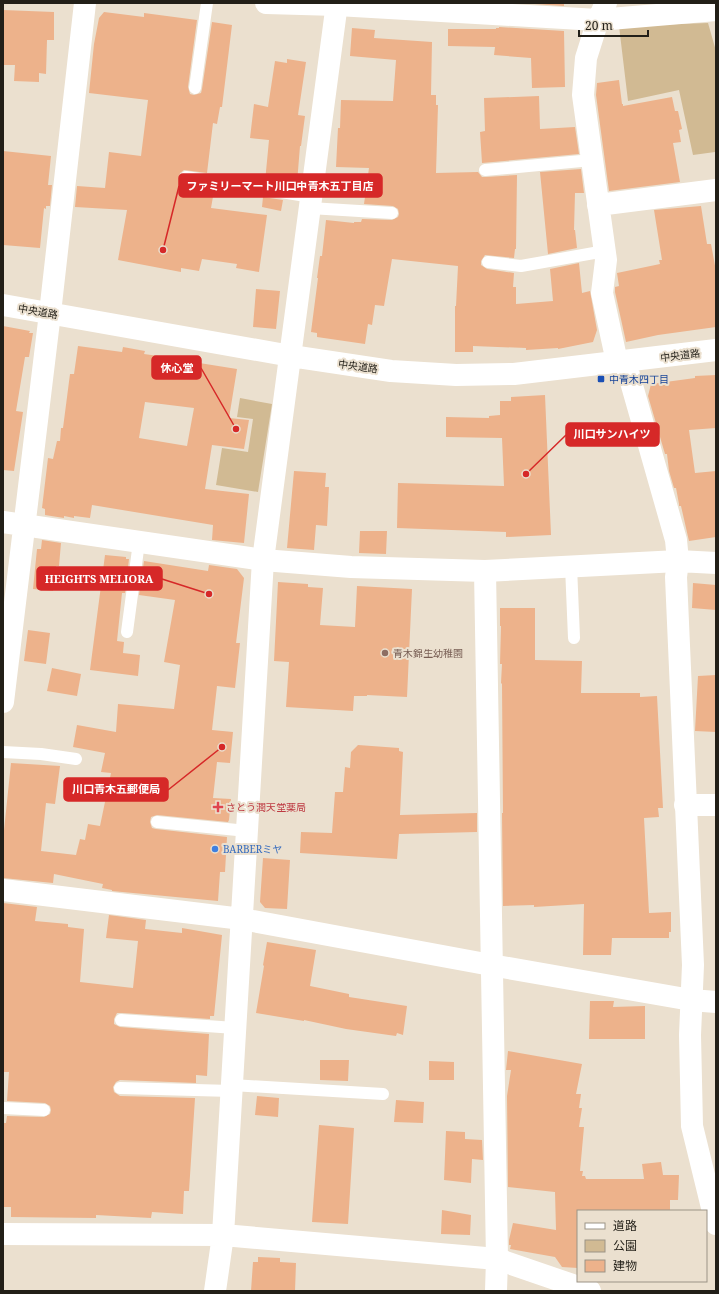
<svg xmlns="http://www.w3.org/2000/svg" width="719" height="1294" viewBox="0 0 719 1294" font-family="'Noto Serif','Noto Sans JP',serif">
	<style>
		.green { fill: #d1ba93 }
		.building { fill: #edb28b; fill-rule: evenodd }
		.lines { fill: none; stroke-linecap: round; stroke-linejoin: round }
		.lane { stroke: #fff; stroke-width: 12 }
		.street { stroke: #fff; stroke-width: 22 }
		.secondary { stroke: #fff; stroke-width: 22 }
		.transit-dot { fill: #1a4fb4; stroke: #ebe0cf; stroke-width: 1.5 }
		.education-dot { fill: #8d6e63; stroke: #ebe0cf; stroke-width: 1.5 }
		.health-dot { fill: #e0444e; stroke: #ebe0cf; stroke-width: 1.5 }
		.shop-dot { fill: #3f7fe0; stroke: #ebe0cf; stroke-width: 1.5 }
		.labels { text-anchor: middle; stroke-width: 4; stroke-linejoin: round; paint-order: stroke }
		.street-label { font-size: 10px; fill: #221f18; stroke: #ebe0cf }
		.transit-label { font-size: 10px; fill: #164399; stroke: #ebe0cf; text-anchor: start }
		.education-label { font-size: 10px; fill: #785e54; stroke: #ebe0cf; text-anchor: start }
		.health-label { font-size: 10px; fill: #be3a42; stroke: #ebe0cf; text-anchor: start }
		.shop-label { font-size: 10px; fill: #366cbe; stroke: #ebe0cf; text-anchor: start }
		.leader { fill: none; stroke: #d62828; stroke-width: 1.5 }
		.callout-dot { fill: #d62828; stroke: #ebe0cf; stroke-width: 1.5 }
		.callout { fill: #d62828; stroke: #d62828; stroke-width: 1.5 }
		.callout-label { font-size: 11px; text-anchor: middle; font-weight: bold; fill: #fff }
	</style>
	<rect width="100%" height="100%" fill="#ebe0cf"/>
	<path class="green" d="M708,23L716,51V154L715,152L693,155L679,90L628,101L619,26Z
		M240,398L272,404L258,492L216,485L222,448L248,452L253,419L237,417Z"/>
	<path class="building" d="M520,3H564V6Z
		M3,10L54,12V40H47L46,74L39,73V82L14,81L15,65H3Z
		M104,12L144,17V13L197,20L188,87L190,94L194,95L201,93L202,89L212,22L232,25L222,107H220L217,124L213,123L207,173L184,170L180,173L179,179L184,184L205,188V190L214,191L211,208L267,215L259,272L236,268L237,264L202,259L199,271L181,268V272L118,260L127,210L75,207L77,186L105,188L109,152L141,156L148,100L89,93L94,44L99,18Z
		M499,27L564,31L565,87L532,88L531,58L494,55L495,47L448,46V29H496V28H499Z
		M352,28L375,30L374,38L432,42L431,95H436V105H438L436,173L478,172L482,177H486L517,175L516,249H515L514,258L485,255L481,261V265L487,269L514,273L513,287H516V304L553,301L550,269L579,263L582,293L590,291L597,330L593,342L558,349V348L526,350V348L473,346V352H455V306H456L458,266L392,259L384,306L375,305L372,325L368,324L365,344L317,337V333L311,332L318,278H317L320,256H322L326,220L354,223V222H361L362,219L392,220L398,217L399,214L398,209L393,206L364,204L369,168L336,167L338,128H340L341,100L393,101L396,60L350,56Z
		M287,59L306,62L298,115L305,116L301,146H300L297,183L287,182L286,185L265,182L269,140L250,138L254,104L268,107L275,61L287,63Z
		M619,80L622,104H623V106L672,97L675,111H678L682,129L679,130L681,142L673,143L680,182L609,191L596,95L597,83Z
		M539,96L540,129L575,127L579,154L482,163L480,132L485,131L484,98Z
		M3,151L51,156L48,185H52L50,206H46V209L44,208L40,248L3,245Z
		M581,169L584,193H575L574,230H575L577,248L548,254L540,172Z
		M263,197L283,200L281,211L262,207Z
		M701,206L707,244H711L716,271V327L658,335L626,342L615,292V287L619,286L617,273L660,264L659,260H662L654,210Z
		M256,289L280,291L276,329L253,327Z
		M3,326L30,331L29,333H33L29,357H25L16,411L23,412L14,471L3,470Z
		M78,346L122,352L123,347L145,351L144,354L194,361L193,362L237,369L229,418L249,420L244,449L212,445L205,489L249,494L244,543L212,540L213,525L92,505L90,518L74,516V518L64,516V518L45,515V509L42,508L48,458L53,459L57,441H60L61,428H63L70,374H74ZM145,402L194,408L187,446L139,438Z
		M716,375V428L689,430L695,473L716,471V537L689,541L681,506H679V504L676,488H674L669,471L667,454H665L648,396L651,384L695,378V376Z
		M545,395L551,535L506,537V532L397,528L398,483L504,486L502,438L446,437V417L489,418V416L500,415V401H511V397Z
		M294,471L326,473L325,487H329L327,526L316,525L314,550L287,548Z
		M360,531H387L386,554L359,553Z
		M42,540L61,543L59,566H56L53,591L33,589L37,549H41Z
		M105,555L126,557V559H129L125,593H122L117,641L124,642L123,653L140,655L138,676L90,670Z
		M144,561L208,571L209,565L237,569L244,578L236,643H240L235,688L217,686L212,730L233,732L230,763L217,762L213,798L231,799L229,820L228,822L157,815L151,817L150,822L152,828L156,829L227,837L225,872H220L218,901L112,891V890L102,888L103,884L54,874L53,883L3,878V840L11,763L60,766L55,804L46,803L41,851L76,855L80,839L85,840L88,824L100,826L111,773L101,772L105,753L73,747L77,725L116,732L118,704L174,709L180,665L164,662L175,600L139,595Z
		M278,582L308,584V587L323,588L320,625L355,627L357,586L412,589L407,697L367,695V696H354L353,711L286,707L289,662L274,661Z
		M693,583L716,585V610L692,608Z
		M500,608H535V660L582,661L581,693H640V697L657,696L663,808H658L659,817L644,818L649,913L671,912V932H669V938H612L611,955H583L584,904L534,907V905L503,906L502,813H503L502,684L501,683L502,664H500L501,626H500Z
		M28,630L50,633L46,664L24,661Z
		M52,668L81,674L77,696L47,691Z
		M716,675V732L695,731L698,676Z
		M358,745L399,748V751L403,752L400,815L477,813V832L399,834L397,859L300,853L301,832L332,833L335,792H343L345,767L350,768L351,752Z
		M263,858L290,860L287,909L265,908L260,902Z
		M3,903L37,907L35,921L68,924V927L84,929L80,982L133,988L138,941L106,938L109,915L146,920L145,929L182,933V928L222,935L214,1016H210V1019L122,1013H117L114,1019V1024L120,1027L209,1034L207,1076L196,1075V1083L120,1080L116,1082L113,1087L114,1092L120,1096L195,1098L189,1191H184L183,1214L152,1212L151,1218L96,1215V1218L11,1217V1207H3V1123H6L7,1116L44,1117L50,1114L51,1110L50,1106L45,1103L7,1101L9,1072H3Z
		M267,942L316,950L310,986L349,994V997L407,1006L403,1035L397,1033L396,1036L346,1029L304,1020V1021L256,1013L264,966L263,965Z
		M590,1001H614L613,1007L645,1006V1039H589Z
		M508,1051L582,1064L576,1094H581L579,1108H582L579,1127H584L580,1171H583L582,1176H585L586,1179H644L642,1164L661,1162L663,1175H679L678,1200H670V1211H578V1268L562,1267L555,1257L510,1249L511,1245H509V1240L513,1223L556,1230L555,1192L508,1187L507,1096L511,1070H506Z
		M320,1060H349L348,1081L320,1080Z
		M429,1061L454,1062V1080H429Z
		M257,1096L279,1098L278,1117L255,1115Z
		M396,1100L424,1102L423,1123L394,1122Z
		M319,1125L354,1128L348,1224L312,1222Z
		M446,1131L465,1132V1139L482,1140L483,1160L472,1159L471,1183L444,1180Z
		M442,1210L471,1215L470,1235L441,1234Z
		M258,1257L280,1258V1262L296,1263L295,1291H251L253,1262H258Z"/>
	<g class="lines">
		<path class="lane" d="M195,88L207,3
			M485,170L592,160
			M186,177L312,197
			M310,208L392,213
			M488,262L521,266L605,251
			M571,566L574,638
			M127,632L139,542
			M3,752L41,754L76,759
			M157,822L247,831
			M121,1020L235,1028
			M232,1085L383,1094
			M120,1088L232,1091
			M3,1108L44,1110"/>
		<path class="street" d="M266,3L337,5L598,20L716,10
			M606,3L598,20L586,58L583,95L606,260L602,293L617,362
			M598,205L716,190
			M3,522L263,560L351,567L485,571L678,561
			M485,571L497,1259L496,1291
			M3,702L50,313L85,3
			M685,805H716"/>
		<path class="secondary" d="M3,305L291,356L391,371L456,375L514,374L716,350
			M625,361L676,540L678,561L676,577L693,965L690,1035L692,1126L716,1224
			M678,561L716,563
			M3,890L242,919L491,965L691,1000L716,1002
			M3,1234L223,1235L497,1259L590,1291
			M215,1291L223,1235L263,560L337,3"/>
	</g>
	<rect class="transit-dot" x="597" y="375" width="8" height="8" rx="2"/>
	<circle class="education-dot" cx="385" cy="653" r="4"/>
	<path class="health-dot" d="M216 801h4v4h4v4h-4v4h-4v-4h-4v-4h4z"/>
	<circle class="shop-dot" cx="215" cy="849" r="4"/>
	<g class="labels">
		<g class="street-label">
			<text transform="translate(38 311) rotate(10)" y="4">中央道路</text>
			<text transform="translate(680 355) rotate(-7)" y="4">中央道路</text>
			<text transform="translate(358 366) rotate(8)" y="4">中央道路</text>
		</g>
		<g class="transit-label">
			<text x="609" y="383">中青木四丁目</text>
		</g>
		<g class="education-label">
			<text x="393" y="657">青木錦生幼稚園</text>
		</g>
		<g class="health-label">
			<text x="226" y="811">さとう潤天堂薬局</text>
		</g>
		<g class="shop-label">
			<text x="223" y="853">BARBERミヤ</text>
		</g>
	</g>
	<path class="leader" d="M163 250L179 186M236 429L201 368M526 474L566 435M209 594L162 579M222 747L168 790"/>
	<g class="callout-dot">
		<circle cx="163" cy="250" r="4"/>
		<circle cx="236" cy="429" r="4"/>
		<circle cx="526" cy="474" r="4"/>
		<circle cx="209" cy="594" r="4"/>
		<circle cx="222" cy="747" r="4"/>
	</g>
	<g class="callout">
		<rect x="179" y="174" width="203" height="23" rx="4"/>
		<rect x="152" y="356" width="49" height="23" rx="4"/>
		<rect x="566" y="423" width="93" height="23" rx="4"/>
		<rect x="37" y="567" width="125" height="23" rx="4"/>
		<rect x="64" y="778" width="104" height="23" rx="4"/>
	</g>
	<g class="callout-label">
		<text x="280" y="190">ファミリーマート川口中青木五丁目店</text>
		<text x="177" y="372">休心堂</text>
		<text x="612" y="438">川口サンハイツ</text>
		<text x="99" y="583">HEIGHTS MELIORA</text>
		<text x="116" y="793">川口青木五郵便局</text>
	</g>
	<rect width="719" height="1294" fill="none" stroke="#221f18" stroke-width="8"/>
	<rect x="577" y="1210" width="130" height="72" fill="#ebe0cf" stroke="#9b9386"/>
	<rect x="585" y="1223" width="20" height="6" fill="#ffffff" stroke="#9b9386"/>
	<text x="613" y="1230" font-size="12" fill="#221f18">道路</text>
	<rect x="585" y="1240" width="20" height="12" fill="#d1ba93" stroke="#9b9386"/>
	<text x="613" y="1250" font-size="12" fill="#221f18">公園</text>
	<rect x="585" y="1260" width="20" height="12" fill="#edb28b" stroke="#9b9386"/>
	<text x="613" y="1270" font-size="12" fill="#221f18">建物</text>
	<path d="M579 30v6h69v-6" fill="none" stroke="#221f18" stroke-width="2"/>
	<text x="585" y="30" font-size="12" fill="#221f18" stroke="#ebe0cf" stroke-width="3" paint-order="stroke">20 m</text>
</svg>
